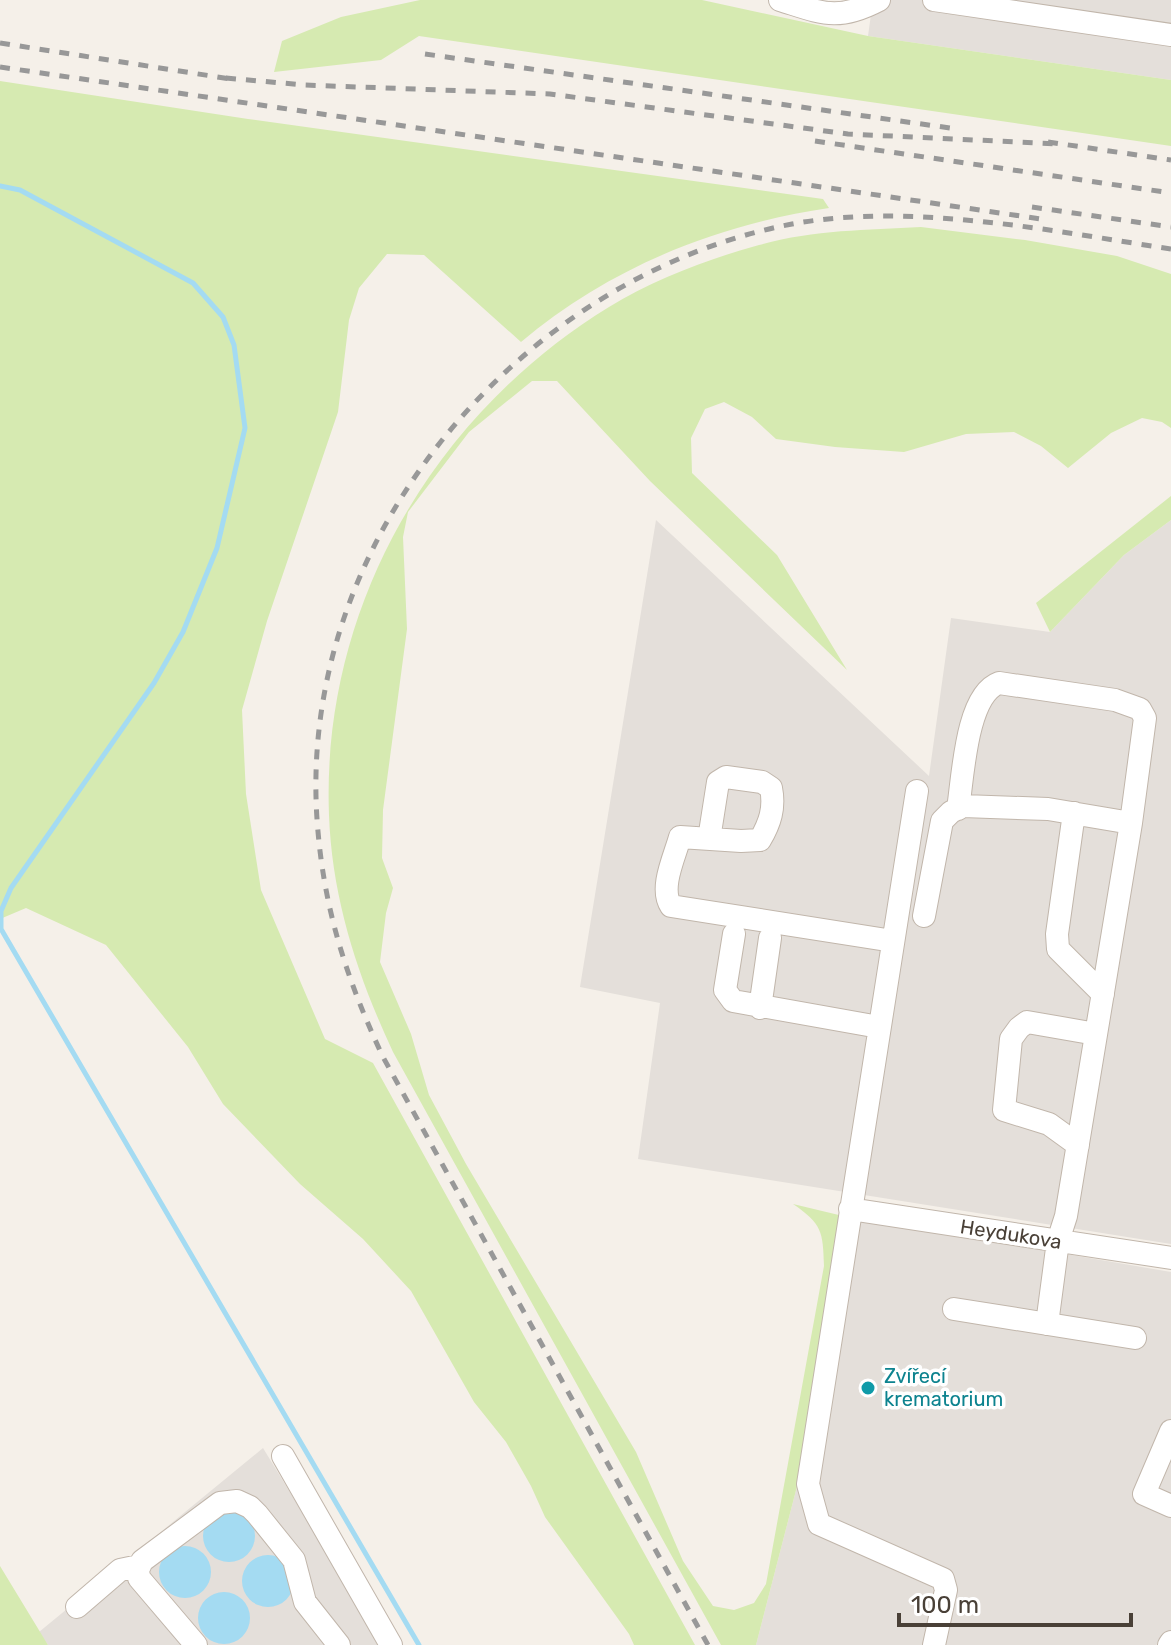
<svg xmlns="http://www.w3.org/2000/svg" width="1171" height="1645" viewBox="0 0 1171 1645" font-family="Rubik,sans-serif">
	<style>
		.industrial { fill: #e4dfda }
		.green { fill: #d6eab1 }
		.water { fill: #a4dbf2 }
		.lines { fill: none; stroke-linecap: round; stroke-linejoin: round }
		.stream { stroke: #a4dbf2; stroke-width: 5 }
		.minor-casing { stroke: #c1b6ab; stroke-width: 24 }
		.minor { stroke: #fff; stroke-width: 22 }
		.rail { stroke: #989898; stroke-width: 5; stroke-dasharray: 10 10; stroke-linecap: butt }
		.culture-dot { fill: #0f9aa8; stroke: #fff; stroke-width: 3 }
		.labels { text-anchor: middle; stroke-width: 7; stroke-linejoin: round; paint-order: stroke }
		.street-label { font-size: 20px; fill: #494037; stroke: #fff }
		.culture-label { font-size: 20px; fill: #0d838f; stroke: #fff; text-anchor: start }
	</style>
	<rect width="100%" height="100%" fill="#f5f0e9"/>
	<path class="industrial" d="M873,0H1171V80L868,36Z
		M656,520L929,776L951,618L1050,632L1124,555L1171,520V1244L638,1159L660,1003L580,987Z
		M843,1216L1171,1272V1630L1156,1645H756L802,1467Z
		M263,1448L383,1645H48L39,1632Z"/>
	<path class="green" d="M420,0H702L868,36L1171,80V146L419,36L381,60L274,72L282,41L341,17Z
		M0,81L248,119L823,199L829,208C715,225 609,268 521,342L424,255L387,254L359,288L349,320L338,412L267,621L242,710L246,794L261,890L325,1039L373,1063L695,1645H634L629,1634L545,1517L531,1486L506,1442L474,1402L411,1291L363,1239L300,1184L223,1104L188,1047L106,945L26,908L0,919Z
		M921,227L1025,240L1117,256L1171,274V428L1162,422L1142,418L1111,433L1068,468L1041,446L1014,432L966,434L904,452L835,447L776,439L752,417L724,402L705,409L691,438L692,473L777,555L847,670L650,481L557,381H532L469,432L408,512L403,537L407,629L383,810L382,858L393,888L386,913L380,962L411,1034L429,1095L466,1164L636,1452L683,1561L713,1606L734,1610L754,1603L766,1584L824,1266C823,1231 822,1224 793,1204L843,1216L802,1467L756,1645H721L393,1052C358,977 332,899 329,815C321,607 433,415 609,307C655,279 708,259 759,245C812,230 866,230 921,227Z
		M1171,496V520L1124,555L1050,632L1036,603Z
		M0,1566L48,1645H0Z"/>
	<path class="water" d="M203 1536a26 26 0 1 1 52 0a26 26 0 1 1-52 0Z
		M159 1572a26 26 0 1 1 52 0a26 26 0 1 1-52 0Z
		M242 1581a26 26 0 1 1 52 0a26 26 0 1 1-52 0Z
		M198 1618a26 26 0 1 1 52 0a26 26 0 1 1-52 0Z"/>
	<g class="lines">
		<path class="stream" d="M0,186L20,190L193,283L223,317L234,345L245,428L217,548L183,632L154,683L11,888L1,911V929L419,1645"/>
		<defs>
			<path id="minor" d="M780,0C822,13 837,22 879,0
				M934,0L1171,35
				M917,791L808,1484L819,1524L943,1579L946,1590L934,1645
				M958,809C963,777 966,695 999,683L1115,700L1140,709L1145,718L1131,823
				M1074,813L1057,934L1058,949L1103,994
				M709,839L718,782L726,777L762,782L771,788C775,808 770,823 760,840L741,841L680,837C675,856 659,888 671,906L893,941
				M924,916L942,821L951,812L963,806L1048,809L1131,823L1066,1216L1058,1241L1047,1324
				M734,934L725,990L733,1001L879,1027
				M760,1008L770,938
				M1078,1145L1049,1124L1004,1110L1011,1039L1019,1028L1027,1022L1096,1034
				M850,1209L1171,1258
				M954,1309L1135,1338
				M1171,1431L1144,1494L1171,1506
				M283,1456L391,1645
				M77,1607L120,1570L139,1566
				M196,1645L139,1578L138,1570L142,1561L220,1503L237,1501L250,1507L257,1514L294,1560L305,1602L339,1645
				M1169,1645L1171,1642"/>
		</defs>
		<use href="#minor" class="minor-casing"/>
		<use href="#minor" class="minor"/>
		<path class="rail" d="M0,43L237,80
			M425,54L957,129
			M0,67L1048,220
			M226,78L304,85L550,94L848,134L1060,144
			M815,141L1171,193
			M1048,142L1171,160
			M1032,207L1171,227
			M708,1645L383,1057C346,978 323,907 317,819C298,538 521,276 792,224C911,202 1052,231 1171,249"/>
	</g>
	<circle class="culture-dot" cx="868" cy="1388" r="8"/>
	<g class="labels">
		<g class="street-label">
			<text transform="translate(1011 1234) rotate(9)" y="7">Heydukova</text>
		</g>
		<g class="culture-label">
			<text x="884" y="1383">Zvířecí<tspan x="884" dy="23">krematorium</tspan></text>
		</g>
	</g>
	<path d="M899 1613v12h232v-12" fill="none" stroke="#494037" stroke-width="4"/>
	<text x="911" y="1613" font-size="24" fill="#494037" stroke="#ffffff" stroke-width="6" paint-order="stroke">100 m</text>
</svg>
